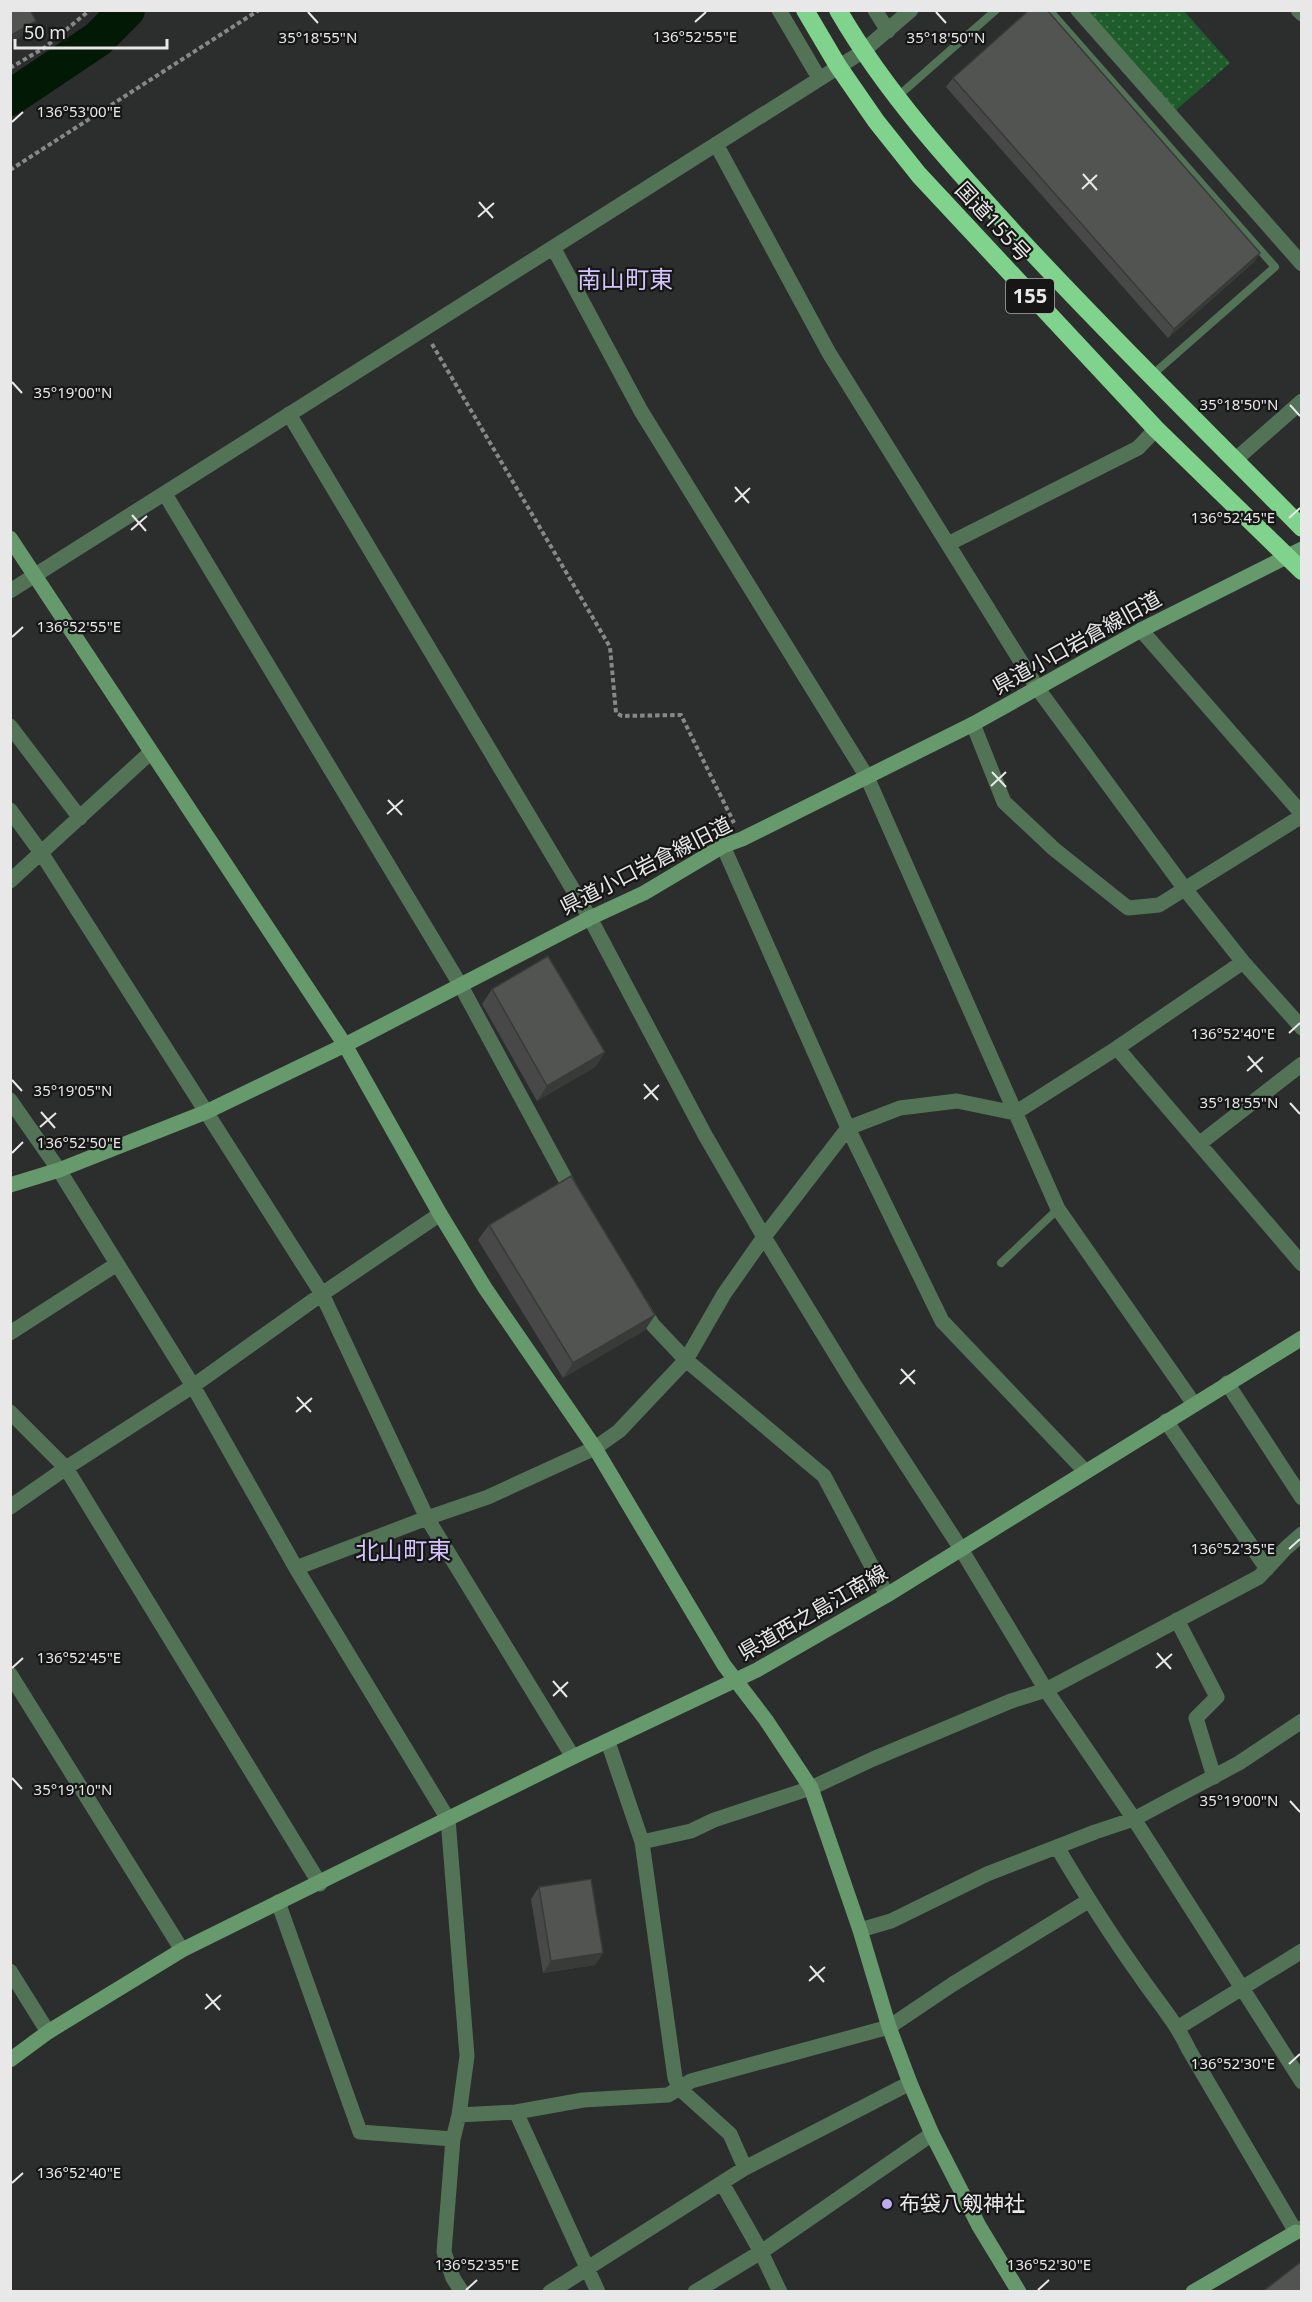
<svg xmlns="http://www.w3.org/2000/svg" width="1312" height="2302" viewBox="0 0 1312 2302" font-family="'Noto Sans','Noto Sans JP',sans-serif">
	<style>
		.grass { fill: url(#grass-dots) }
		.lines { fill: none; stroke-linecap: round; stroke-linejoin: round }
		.river { stroke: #011905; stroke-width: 36 }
		.path { stroke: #878988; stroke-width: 4; stroke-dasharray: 4.5 3; stroke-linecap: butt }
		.lane { stroke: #537357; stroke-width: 8 }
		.street { stroke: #537357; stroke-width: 15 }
		.secondary { stroke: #669a6c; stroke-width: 15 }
		.highway { stroke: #80d38c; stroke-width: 18 }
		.wall { fill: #474847 }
		.shaded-wall { fill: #393b39 }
		.building { fill: #525452; stroke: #393b39; stroke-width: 1.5 }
		.ticks { fill: none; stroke: #e7e8e7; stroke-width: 2 }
		.poi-dot { fill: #bfa9f4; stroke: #151615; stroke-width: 2 }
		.labels { text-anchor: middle; stroke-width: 4.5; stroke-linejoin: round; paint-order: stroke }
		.shield { fill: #151615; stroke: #a8a9a8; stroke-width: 1.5 }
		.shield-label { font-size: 20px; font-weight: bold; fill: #e7e8e7 }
		.street-label { font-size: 21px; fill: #e7e8e7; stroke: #151615 }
		.poi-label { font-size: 21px; fill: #e7e8e7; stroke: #151615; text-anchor: start }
		.quarter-label { font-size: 24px; fill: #d5c5fe; stroke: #151615 }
		.ticks-label { font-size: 15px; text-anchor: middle; fill: #e7e8e7; stroke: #151615; stroke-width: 4.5; stroke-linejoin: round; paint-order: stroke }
	</style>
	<defs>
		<pattern id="grass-dots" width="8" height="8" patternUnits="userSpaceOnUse" patternTransform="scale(1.5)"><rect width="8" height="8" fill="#1e5c2b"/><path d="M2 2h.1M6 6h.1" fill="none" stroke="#3f734a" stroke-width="1.8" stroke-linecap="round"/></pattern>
	</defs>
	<rect width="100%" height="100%" fill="#2c2e2d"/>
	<path class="grass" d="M1086,11H1184L1230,63L1175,111Z"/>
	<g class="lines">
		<path class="river" d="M10,98L98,39L127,10"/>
		<path class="path" d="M10,68L44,48L90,10
			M10,170L259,10
			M432,344L610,647L616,713L622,716L681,715L734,823"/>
		<path class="lane" d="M1049,10L1275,267L1151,376
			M897,97L996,10
			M1001,1263L1058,1209"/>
		<path class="street" d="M779,10L819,78
			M875,10L888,31
			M1078,10L1302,264
			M1298,10L1302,14
			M716,144L829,353L1038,689L1185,889L1243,962L1302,1028
			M554,249L641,411L867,777L1058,1209L1194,1404
			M289,414L590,918L705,1135L764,1237L852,1381L961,1549L1046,1690L1134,1819L1302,2082
			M1235,460L1302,401
			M165,494L461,986L575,1197
			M948,544L1138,448L1156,429
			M10,591L862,52L911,10
			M1141,630L1302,814
			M973,724L1004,802L1054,849L1128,908L1159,905L1302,816
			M10,726L80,818
			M10,810L42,854L322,1294L427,1518L573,1757
			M723,846L848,1128L942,1321L1085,1471
			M10,881L151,752
			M1117,1048L1302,1264
			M10,1100L59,1170L193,1386L296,1568L448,1819L467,2056L459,2115L453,2139L444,2252L453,2278L462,2292
			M1199,1144L1302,1064
			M641,1305L653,1325L686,1360L824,1476L887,1595
			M10,1333L117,1264
			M1227,1383L1302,1498
			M10,1412L66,1468L320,1884
			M1166,1421L1267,1569
			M10,1507L66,1468L193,1386L322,1294L440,1214
			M296,1568L427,1518L488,1497L595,1448L619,1431L686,1360L724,1294L764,1237L848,1128L900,1108L957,1101L1015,1113L1117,1048L1243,962
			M1177,1620L1217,1697L1196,1718L1214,1777
			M10,1674L182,1950
			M608,1742L642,1842L675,2078L680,2089L730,2134L745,2168
			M642,1842L691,1831L714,1820L811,1788L873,1759L1011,1701L1046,1690L1259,1577L1286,1548L1302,1534
			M1057,1847C1083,1891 1110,1934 1140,1976C1157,2001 1176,2022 1189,2050L1296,2232L1302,2228
			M278,1902L360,2132L453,2139
			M860,1930L891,1921L987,1874L1095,1832L1134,1819L1239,1763L1302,1721
			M10,1971L48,2032
			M1179,2027L1302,1951
			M516,2112L598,2292
			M459,2115L516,2112L583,2100L668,2095L691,2081L889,2027L953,1984L1088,1901
			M722,2183L761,2252L780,2292
			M550,2292L745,2168L910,2083
			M695,2292L761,2252L932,2134"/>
		<path class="secondary" d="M10,538L345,1045L440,1214L485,1288L595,1448L724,1665L766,1720L811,1788L860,1930L889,2027L910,2083L932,2134L979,2226L1019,2292
			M10,1185L59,1170L206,1112L345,1045L590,918L644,893L723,846L742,839L973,724L1141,630L1302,549
			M10,2060L48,2032L182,1950L573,1757L757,1670L887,1595L1302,1338
			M1193,2292L1296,2232"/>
		<path class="highway" d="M805,10L838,66L876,121L919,175L1156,429L1302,571
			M838,10C886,93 951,164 1016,235C1108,335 1206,430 1302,528"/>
	</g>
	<path class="wall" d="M953,78L1260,253L1254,262L1168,338L946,87Z
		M492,989L605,1052L595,1067L537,1101L482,1004Z
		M489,1225L655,1315L645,1330L563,1378L478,1240Z
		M539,1887L603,1953L595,1965L543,1973L531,1899Z"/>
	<path class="shaded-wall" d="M36,21L28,33L10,43V36Z
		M1260,253L1254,262L1168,338L1174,329Z
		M605,1052L595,1067L537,1101L547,1086Z
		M655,1315L645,1330L563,1378L573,1363Z
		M603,1953L595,1965L543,1973L551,1961Z"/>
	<path class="building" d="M10,10H30L36,21L10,36Z
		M1029,10H1047L1260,253L1174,329L953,78Z
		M548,956L605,1052L547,1086L492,989Z
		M571,1176L655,1315L573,1363L489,1225Z
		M591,1879L603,1953L551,1961L539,1887Z
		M1302,2261V2292H1262Z"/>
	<path class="ticks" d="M308,12L318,23M936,12L946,23M695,22L706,12M12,122L23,112M1083,174L1097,190M1082,189L1097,175M479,202L493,218M478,217L494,203M12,382L22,393M1290,405L1300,416M735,487L749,503M735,502L750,488M132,515L146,531M1289,518L1300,508M131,530L147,516M12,637L23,627M992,772L1006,787M991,786L1006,772M388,800L402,815M387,814L403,800M1289,1033L1300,1023M1248,1056L1262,1072M1247,1071L1263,1057M12,1080L22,1091M644,1084L658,1100M644,1099L659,1085M1290,1103L1300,1114M41,1112L55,1128M40,1127L56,1113M12,1153L23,1142M901,1369L915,1384M900,1384L915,1370M297,1397L311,1412M296,1412L312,1398M1289,1549L1300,1539M1157,1653L1171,1669M12,1668L23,1658M1156,1668L1172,1654M553,1681L567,1697M553,1696L568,1682M12,1778L22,1789M1290,1801L1300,1812M810,1966L824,1982M809,1981L825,1967M206,1994L220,2010M205,2009L221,1995M1289,2064L1300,2054M12,2183L23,2173M466,2290L477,2280M1038,2290L1049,2280"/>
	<circle class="poi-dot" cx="887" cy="2204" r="6"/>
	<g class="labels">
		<rect class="shield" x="1006" y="279" width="48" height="34" rx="4.5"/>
		<g class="shield-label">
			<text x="1030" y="303">155</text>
		</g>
		<g class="street-label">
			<text transform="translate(993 222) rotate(47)" y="7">国道155号</text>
			<text transform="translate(1077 643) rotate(-29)" y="7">県道小口岩倉線旧道</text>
			<text transform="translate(646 866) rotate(-27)" y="7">県道小口岩倉線旧道</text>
			<text transform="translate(813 1613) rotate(-30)" y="7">県道西之島江南線</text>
		</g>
		<g class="poi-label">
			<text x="899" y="2211">布袋八剱神社</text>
		</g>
		<g class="quarter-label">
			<text x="625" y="288">南山町東</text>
			<text x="403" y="1559">北山町東</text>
		</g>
	</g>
	<g class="ticks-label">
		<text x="695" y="42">136°52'55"E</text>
		<text x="318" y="43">35°18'55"N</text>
		<text x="946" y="43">35°18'50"N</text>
		<text x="79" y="117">136°53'00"E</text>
		<text x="73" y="398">35°19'00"N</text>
		<text x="1239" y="410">35°18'50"N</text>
		<text x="1233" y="523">136°52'45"E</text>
		<text x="79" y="632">136°52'55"E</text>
		<text x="1233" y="1039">136°52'40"E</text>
		<text x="73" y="1096">35°19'05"N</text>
		<text x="1239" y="1108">35°18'55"N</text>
		<text x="79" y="1148">136°52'50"E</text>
		<text x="1233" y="1554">136°52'35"E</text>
		<text x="79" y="1663">136°52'45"E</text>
		<text x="73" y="1795">35°19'10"N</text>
		<text x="1239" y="1806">35°19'00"N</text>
		<text x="1233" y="2069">136°52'30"E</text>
		<text x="79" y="2178">136°52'40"E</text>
		<text x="477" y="2270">136°52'35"E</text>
		<text x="1049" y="2270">136°52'30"E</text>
	</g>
	<rect width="1312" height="2302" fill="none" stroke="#e7e8e7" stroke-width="24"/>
	<path d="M15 39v9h152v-9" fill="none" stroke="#e7e8e7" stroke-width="3"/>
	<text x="24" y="39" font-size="18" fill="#e7e8e7" stroke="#151615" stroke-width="4.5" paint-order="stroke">50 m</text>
</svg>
